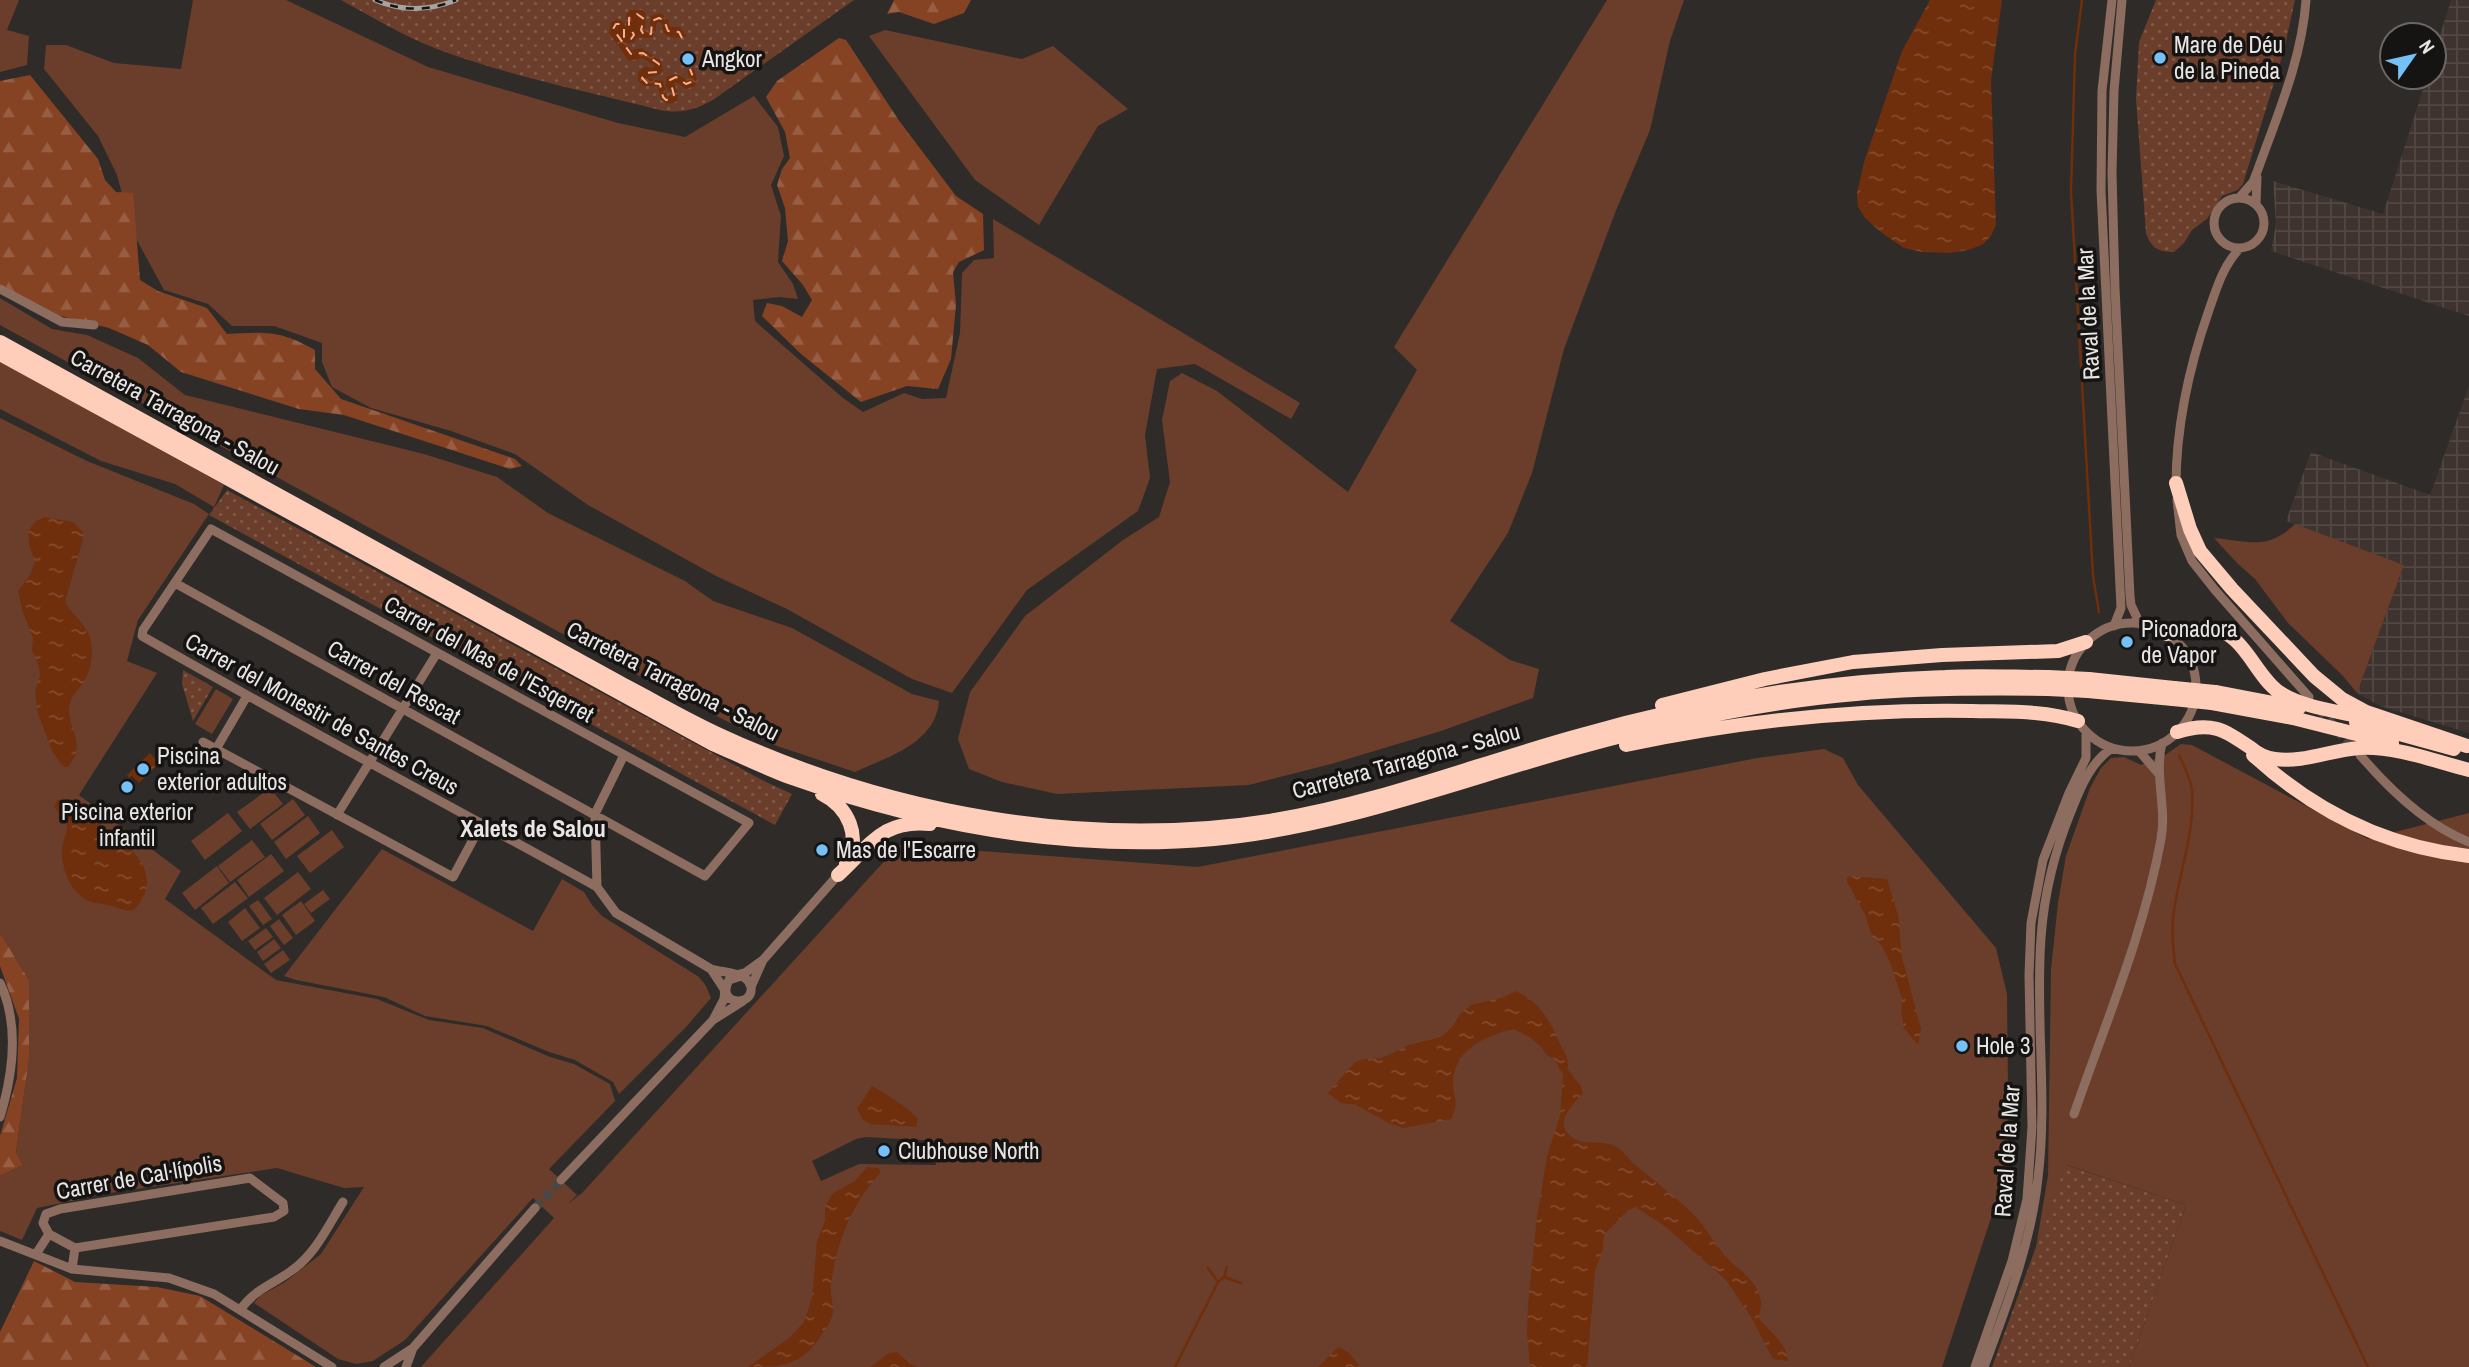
<svg xmlns="http://www.w3.org/2000/svg" width="2469" height="1367" viewBox="0 0 2469 1367" font-family="'Archivo Narrow',sans-serif">
	<style>
		.industrial { fill: url(#industrial-grid) }
		.grass { fill: #6a3e2a; fill-rule: evenodd }
		.forest { fill: url(#forest-firs) }
		.park { fill: url(#park-dots) }
		.water { fill: url(#water-ripples) }
		.lines { fill: none; stroke-linecap: round; stroke-linejoin: round }
		.stream { stroke: #6f2e0c; stroke-width: 2.5 }
		.ferry { stroke: #fcad8a; stroke-width: 2; stroke-dasharray: 9 7; stroke-linecap: butt }
		.minor-tunnel { stroke: #4b4745; stroke-width: 9; stroke-dasharray: 9 4.5; stroke-linecap: butt }
		.minor { stroke: #8d6d5f; stroke-width: 9 }
		.highway { stroke: #feceba; stroke-width: 14 }
		.rail-casing { stroke: #a6a3a1; stroke-width: 5 }
		.rail { stroke: #161413; stroke-width: 2.5; stroke-dasharray: 8; stroke-linecap: butt }
		.highway-bridge { stroke: #feceba; stroke-width: 14 }
		.poi-dot { fill: #75c0f6; stroke: #161413; stroke-width: 2.5 }
		.labels { text-anchor: middle; stroke-width: 7; stroke-linejoin: round; paint-order: stroke }
		.poi-label { font-size: 23px; fill: #e8e5e4; stroke: #161413; text-anchor: start }
		.street-label { font-size: 23px; fill: #e8e5e4; stroke: #161413 }
		.neighbourhood-label { font-size: 24px; font-weight: bold; fill: #e8e5e4; stroke: #161413 }
	</style>
	<defs>
		<pattern id="industrial-grid" width="8" height="8" patternUnits="userSpaceOnUse" patternTransform="scale(1.75)"><rect width="8" height="8" fill="#3e332f"/><path d="M0 4h8M4 0v8" fill="none" stroke="#514743"/></pattern>
		<pattern id="forest-firs" width="22" height="20" patternUnits="userSpaceOnUse" patternTransform="scale(1.75)"><rect width="22" height="20" fill="#864324"/><path d="M5 1l3.5 6h-7zM16 11l3.5 6h-7z" fill="#975e44"/></pattern>
		<pattern id="park-dots" width="8" height="8" patternUnits="userSpaceOnUse" patternTransform="scale(1.75)"><rect width="8" height="8" fill="#6a3e2a"/><path d="M2 2h.1M6 6h.1" fill="none" stroke="#7f5a49" stroke-width="1.8" stroke-linecap="round"/></pattern>
		<pattern id="water-ripples" width="26" height="14" patternUnits="userSpaceOnUse" patternTransform="scale(1.75)"><rect width="26" height="14" fill="#6f2e0c"/><path d="M2 4q2-2 4 0t4 0M15 11q2-2 4 0t4 0" fill="none" stroke="#844c2f"/></pattern>
	</defs>
	<rect width="100%" height="100%" fill="#2f2b29"/>
	<path class="industrial" d="M2451,0H2469V316L2271,251L2276,224L2273,181L2383,214L2427,77H2434V54Z
		M2469,386V733L2380,706L2357,693L2404,565L2286,521L2311,452L2430,495Z"/>
	<path class="grass" d="M0,0H19L7,30L29,36L27,65L0,72Z
		M193,0H286L428,67L618,123L685,137L754,96L778,127L784,156L771,185L781,216L778,262L793,284L798,299L779,297L753,300L755,321L843,398L863,412L904,393L922,399L946,398L960,333L962,273L974,260L994,258L993,219L1300,403L1291,419L1195,364L1157,369L1145,435L1150,478L1138,511L1027,590L952,693L912,679L787,609L716,576L588,505L515,454L451,431L371,408L332,387L322,362V343L274,326H232L208,304L164,290L132,231L117,175L98,136L44,69L46,45H66L114,63L181,69Z
		M1607,0H1684L1670,41L1650,130L1615,213L1564,349L1532,473L1508,533L1450,621L1510,660L1539,669L1533,698L1441,731L1331,764L1249,785L1057,794L1002,782L969,769L958,739L970,692L1025,616L1123,540L1159,517L1170,482L1162,420L1170,381L1182,373L1217,391L1348,492L1417,370L1394,347Z
		M885,30L1022,59L1053,46L1128,109L1098,126L1039,225L975,180L869,36Z
		M0,298L52,329L87,335L138,358L185,395L424,454L497,477L548,513L685,581L713,601L792,628L912,694L939,701C936,743 888,757 855,772L774,745L663,689L0,325Z
		M0,361L224,485L214,507L175,484L101,461L0,409Z
		M0,418L87,461L194,504L209,514L138,620L127,661L157,673L79,795L181,871L165,899L276,980L377,999L429,1020L483,1028L550,1057L574,1064L610,1084L615,1101L549,1169L577,1195L567,1205L583,1192L899,845L1198,867L1757,758L1824,749L1843,758L1858,785L1996,948L2007,994L2009,1172L1992,1215L1942,1367H421L554,1218L533,1198L405,1340L373,1361L356,1364L338,1359L254,1303L260,1296L285,1282L321,1254L364,1187L344,1188L277,1168L110,1193L37,1208L22,1240L0,1231V1176L23,1165L16,1152L29,1059V980L0,933ZM866,1137L937,1141L936,1165L859,1164L821,1181L812,1161L856,1139Z
		M2295,524L2404,565L2357,693L2343,676L2288,623L2255,579L2237,563L2214,538C2249,541 2267,551 2295,524Z
		M216,689L233,699L212,734L195,724Z
		M2181,744L2192,745L2368,839L2469,813V1367H2129L2186,1205L2067,1165L2036,1247L2048,1175L2051,969L2058,903L2066,856L2090,788L2101,768L2111,758L2124,757L2141,765L2165,755Z
		M270,788L283,804L250,829L237,812Z
		M293,799L305,815L272,840L260,824Z
		M228,813L242,831L205,860L191,841Z
		M308,816L320,833L286,859L274,842Z
		M332,830L344,847L310,873L297,856Z
		M252,840L265,857L230,882L218,866Z
		M382,849L533,931L562,879L584,892L592,905L602,916L699,977L706,986L711,998L686,1027L619,1094L613,1082L575,1060L549,1052L487,1026L425,1016L384,997L296,980L284,976Z
		M271,854L284,871L249,897L237,880Z
		M217,866L229,883L195,910L182,893Z
		M298,872L311,889L277,915L264,898Z
		M235,882L248,898L213,924L201,908Z
		M323,890L330,899L311,913L304,904Z
		M258,900L272,919L263,925L249,906Z
		M301,901L315,921L296,935L282,915Z
		M245,908L260,928L242,941L228,922Z
		M279,919L293,938L284,945L270,926Z
		M266,928L273,937L255,950L248,941Z
		M274,939L281,948L263,961L257,952Z
		M283,950L290,960L271,973L264,964Z"/>
	<path class="forest" d="M894,0H971L964,13L934,24L899,12L887,14Z
		M839,38L846,40L900,122L956,196L983,214L984,250L959,262L953,272L956,305L951,359L938,389L907,386L861,402L801,354L762,316L767,303L782,306L802,317L812,300L803,285L782,261L788,241L785,208L777,185L782,169L790,158L785,132L766,97L777,81Z
		M30,75L98,159L105,180L116,192L133,193L140,280L158,291L207,308L227,334C267,332 279,330 315,350V369L341,399L515,459L522,466L510,469L344,415L299,409L181,372L148,345L109,328L57,315L0,285V81Z
		M0,933L29,980V1059L16,1152L23,1165L0,1176V1136L17,1078L19,1019L0,966Z
		M34,1261L75,1282L157,1287L200,1296L316,1367H0V1332Z"/>
	<path class="park" d="M341,0H854L713,100C695,110 681,114 660,110C586,91 509,76 437,49C403,36 372,17 341,0Z
		M2156,0H2295L2284,50L2243,184L2238,190L2222,196L2207,219L2192,230L2184,243L2174,252C2158,252 2151,248 2146,233L2136,99L2139,42Z
		M227,490L766,782L792,794L775,825L209,515Z
		M183,670L213,687L193,721L182,684Z
		M2066,1165L2186,1205L2129,1367H1992Z"/>
	<path class="water" d="M1930,0H2002L1991,80L1996,225L1991,236L1982,245L1968,250L1950,253L1922,252L1904,248L1882,233L1865,218L1858,207L1857,193L1864,162L1902,51Z
		M630,10H642L646,13L645,32L649,31L651,16L661,13L669,21L670,27H680L687,37C678,38 669,39 663,32L662,23L658,22L656,24V31L652,38H637L633,43H625L631,50L642,48L661,61L663,70L661,74L646,78L663,81L667,97L671,94L666,86V77L675,74L686,79L689,78L687,70L694,68L697,80L695,86L686,89L676,82L674,83L678,94L677,101L670,104L661,100L658,86H644L638,81V72L646,66L652,69L654,65L642,58L629,61L609,33L611,23L617,19L622,21L626,27V15Z
		M45,517L73,522L83,532V539L65,602C72,615 86,623 90,638C94,652 92,669 84,681C80,689 72,694 70,704C64,725 89,742 68,767H63L52,751L38,714L35,691L40,676L39,667L32,650L33,638L22,610L18,591L30,575L35,561C27,544 23,524 45,517Z
		M150,753L159,763L139,783L132,776L129,778L127,775Z
		M58,799C84,814 147,847 147,881C147,892 141,902 134,910C124,912 118,907 107,905C102,903 96,904 91,902C71,894 61,870 62,850C62,841 68,834 67,823L54,807Z
		M1850,876L1887,879L1898,915L1902,957L1921,1029L1918,1045L1904,1028L1901,1011L1902,999L1890,962L1882,946L1872,936L1865,915L1847,882V877Z
		M1515,991C1537,999 1549,1019 1558,1039C1563,1053 1569,1054 1568,1070L1581,1086L1583,1093C1574,1103 1556,1120 1568,1134C1582,1149 1603,1137 1618,1148C1624,1152 1628,1158 1633,1163C1652,1179 1672,1194 1690,1211C1706,1225 1714,1246 1730,1261C1741,1271 1756,1281 1760,1297C1762,1304 1761,1312 1758,1317C1768,1331 1788,1343 1788,1361L1773,1359L1751,1317L1726,1280L1666,1227L1636,1207L1628,1210L1604,1235L1603,1249L1595,1271L1587,1367H1530L1527,1333L1528,1303L1537,1217L1547,1156L1560,1116L1563,1075L1555,1060L1547,1055L1540,1046L1531,1038L1514,1029C1487,1035 1454,1049 1453,1082C1453,1099 1460,1102 1451,1119L1404,1128L1391,1124L1356,1105L1341,1103L1328,1093L1354,1063L1363,1059L1382,1058L1409,1045L1441,1037L1453,1026L1460,1014L1471,1005L1504,997Z
		M872,1086C885,1093 910,1109 918,1119L916,1127L870,1124L863,1120L857,1109Z
		M867,1167L879,1168L880,1173C852,1203 836,1244 831,1285C830,1295 835,1308 832,1317C829,1325 823,1333 818,1340C798,1367 780,1367 748,1367L789,1338L804,1322L812,1297L817,1241L825,1221V1206L833,1193L855,1181Z
		M1338,1347L1348,1352L1361,1367H1318Z
		M897,1352L910,1364L918,1367H870L889,1353Z"/>
	<g class="lines">
		<path class="stream" d="M2082,0L2075,55L2071,191L2093,576L2099,612
			M2179,755C2184,767 2191,778 2192,791C2195,830 2180,871 2174,910C2171,928 2173,946 2175,964L2368,1367
			M1208,1268L1218,1282
			M1224,1277L1227,1267
			M1175,1367L1218,1282L1224,1277L1241,1283"/>
		<path class="ferry" d="M682,38L679,32L668,31L664,20L659,18L652,21L651,34L644,35L641,30L644,19L637,14L629,18V25L634,35L631,39L627,40L624,37V28L620,24H616L613,29L631,54L643,53L659,64L657,72L646,73L642,78L647,83L660,84L663,97L666,100L671,99L674,95L670,80L676,77L686,84L691,82L693,77L690,69"/>
		<path class="minor-tunnel" d="M2319,709L2356,751
			M535,1208L561,1180"/>
		<path class="minor" d="M2112,0L2102,91L2101,190L2121,608L2114,626
			M2122,0L2114,91L2112,173L2115,288L2130,596L2131,605L2140,624
			M2239,198L2253,182L2257,172C2277,116 2302,59 2306,0
			M2214 223a25 25 0 1 1 50 0a25 25 0 1 1-50 0Z
			M2256,204L2257,177
			M0,289L62,322L94,325
			M2176,486C2176,425 2189,367 2209,310C2217,287 2223,266 2240,248
			M2177,500L2181,535L2192,561L2215,590L2309,697
			M175,583L705,876L749,823L211,529L143,630L142,636C292,722 445,803 597,887
			M2068 687a64 64 0 1 1 128 0a64 64 0 1 1-128 0Z
			M203,742L453,877L482,823
			M216,749L247,696
			M2139,751L2159,774
			M624,755L595,814L597,887L616,913L711,969
			M2360,755C2389,789 2426,825 2469,842
			M337,815L437,653
			M763,960L838,875
			M736,975L745,973L763,960L751,987
			M0,983C20,1025 13,1074 0,1117
			M725,989L724,999L713,1020L743,1001
			M726,992L711,969C721,972 736,972 745,978C748,980 750,983 751,987C754,1008 715,1005 729,980L741,976
			M2074,1114C2105,1024 2144,933 2161,839C2167,807 2154,775 2162,743
			M561,1180L713,1020
			M0,1241L72,1269L169,1278L214,1294L332,1367
			M36,1254L49,1234
			M72,1269L75,1248L49,1234L43,1223L46,1214L60,1209L250,1178L283,1203L284,1211L274,1217L75,1248
			M240,1310C255,1289 272,1285 291,1271C315,1255 328,1226 343,1202
			M413,1348L535,1208
			M384,1367L413,1348L406,1367
			M1975,1367L2012,1261L2027,1199L2032,1127L2029,975L2031,923L2043,860L2069,793L2086,758V732
			M1984,1367C2007,1305 2031,1244 2038,1178C2048,1098 2035,1018 2041,938C2044,893 2055,850 2072,809C2081,786 2091,762 2112,748"/>
		<path class="highway" d="M0,342L622,684C655,701 687,720 720,735C891,814 1088,850 1275,820C1377,803 1474,765 1574,737C1694,702 1820,681 1945,677C1979,675 2014,677 2048,677
			M0,354L713,744C738,755 763,767 789,777C924,825 1070,852 1214,839C1340,827 1458,781 1580,747C1670,722 1762,702 1856,694C1920,688 1984,688 2048,689
			M2176,483L2190,529L2200,551L2232,589L2314,676L2342,699L2366,712L2467,746
			M2166,634C2180,632 2195,629 2209,629C2244,630 2254,675 2279,692C2303,708 2339,711 2366,718
			M2089,679L2174,688
			M2088,691L2173,699
			M2215,692L2299,708
			M2212,703L2293,718L2392,743
			M1662,705L1765,679L1853,662L1942,655L2058,651L2086,642
			M2356,722L2454,749
			M2177,732C2211,721 2223,729 2251,748C2258,754 2266,758 2275,759C2303,763 2331,750 2359,748C2396,746 2434,761 2469,770
			M1626,745C1739,721 1856,709 1972,711C2009,712 2042,710 2078,721
			M2253,755C2314,811 2387,847 2469,856
			M822,794C848,807 862,836 846,864
			M838,875C870,846 882,819 930,824"/>
		<defs>
			<path id="rail" d="M375,0C403,12 429,11 456,0"/>
		</defs>
		<use href="#rail" class="rail-casing"/>
		<use href="#rail" class="rail"/>
		<path class="highway-bridge" d="M2048,677L2089,679
			M2174,688L2215,692
			M2048,689L2088,691
			M2173,699L2212,703"/>
	</g>
	<g class="poi-dot">
		<circle cx="2160" cy="58" r="7"/>
		<circle cx="688" cy="59" r="7"/>
		<circle cx="2127" cy="642" r="7"/>
		<circle cx="143" cy="769" r="7"/>
		<circle cx="127" cy="787" r="7"/>
		<circle cx="822" cy="850" r="7"/>
		<circle cx="1962" cy="1046" r="7"/>
		<circle cx="884" cy="1151" r="7"/>
	</g>
	<g class="labels">
		<g class="poi-label">
			<text x="2174" y="53">Mare de Déu<tspan x="2174" dy="26">de la Pineda</tspan></text>
			<text x="702" y="67">Angkor</text>
			<text x="2141" y="637">Piconadora<tspan x="2141" dy="26">de Vapor</tspan></text>
			<text x="157" y="764">Piscina<tspan x="157" dy="26">exterior adultos</tspan></text>
			<text x="127" y="820" text-anchor="middle">Piscina exterior<tspan x="127" dy="26">infantil</tspan></text>
			<text x="836" y="858">Mas de l'Escarre</text>
			<text x="1976" y="1054">Hole 3</text>
			<text x="898" y="1159">Clubhouse North</text>
		</g>
		<g class="street-label">
			<text transform="translate(2088 314) rotate(-93)" y="8">Raval de la Mar</text>
			<text transform="translate(175 412) rotate(29)" y="8">Carretera Tarragona - Salou</text>
			<text transform="translate(489 659) rotate(29)" y="8">Carrer del Mas de l'Esqerret</text>
			<text transform="translate(673 681) rotate(27)" y="8">Carretera Tarragona - Salou</text>
			<text transform="translate(394 682) rotate(29)" y="8">Carrer del Rescat</text>
			<text transform="translate(322 714) rotate(29)" y="8">Carrer del Monestir de Santes Creus</text>
			<text transform="translate(1406 761) rotate(-15)" y="8">Carretera Tarragona - Salou</text>
			<text transform="translate(2007 1151) rotate(-86)" y="8">Raval de la Mar</text>
			<text transform="translate(139 1177) rotate(-10)" y="8">Carrer de Cal·lípolis</text>
		</g>
		<g class="neighbourhood-label">
			<text x="533" y="837">Xalets de Salou</text>
		</g>
	</g>
	<g transform="translate(2413 56) rotate(56)"><circle r="33" fill="#161413" stroke="#6a6867" stroke-width="2"/>
	<path d="M0-5L12 26L0 18L-12 26Z" fill="#75c0f6"/>
	<text y="-10" font-size="19" font-weight="bold" text-anchor="middle" fill="#e8e5e4">N</text>
	</g>
</svg>
